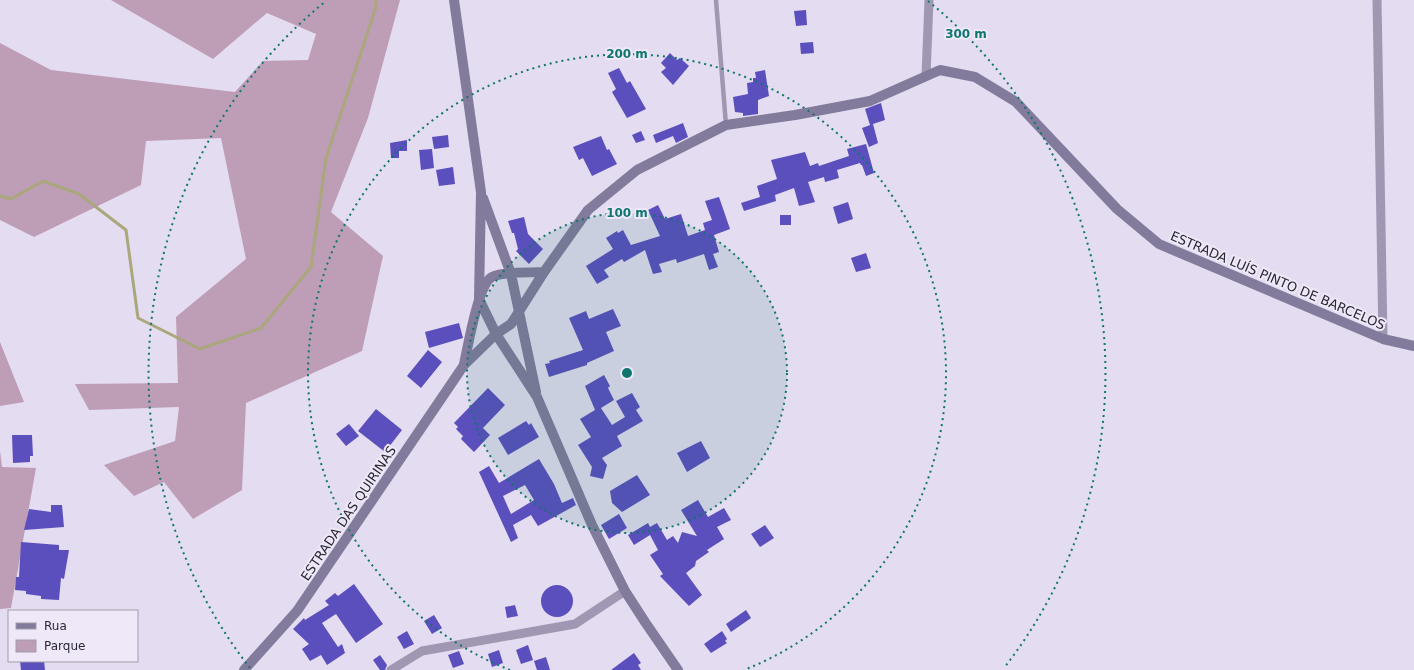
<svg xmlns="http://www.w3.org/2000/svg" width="1414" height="670" viewBox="0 0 1414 670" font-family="'DejaVu Sans',sans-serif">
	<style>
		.green { fill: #be9db7 }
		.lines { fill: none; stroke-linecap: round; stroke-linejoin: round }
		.stream { stroke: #aba77d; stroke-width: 3 }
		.building { fill: #5b4ebd; fill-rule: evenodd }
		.lane { stroke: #a097b3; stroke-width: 4.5 }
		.street { stroke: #a097b3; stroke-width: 9 }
		.secondary { stroke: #827b9b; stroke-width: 10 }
		.ring { fill: none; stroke: #0f766e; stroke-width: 2; stroke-dasharray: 2 4 }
		.labels { text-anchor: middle; stroke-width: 4; stroke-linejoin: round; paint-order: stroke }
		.street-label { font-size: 13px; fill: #2b2835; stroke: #efe8f8 }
		.centre { fill: #0f766e; stroke: #efe8f8; stroke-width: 2 }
		.ring-label { font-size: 12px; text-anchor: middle; font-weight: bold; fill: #0f766e; stroke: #efe8f8; stroke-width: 4; stroke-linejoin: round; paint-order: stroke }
	</style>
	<rect width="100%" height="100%" fill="#e4dcf0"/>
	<path class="green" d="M111,0H400L368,118L331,212L383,256L362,351L246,403L242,490L193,519L164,482L134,496L104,465L175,441L179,407L89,410L75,384L178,383L176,317L246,259L221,138L146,141L141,185L34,237L0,220V43L51,70L235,92L263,61L308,60L316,34L267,13L213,59Z
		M0,342L24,402L0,406Z
		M0,451L2,467L36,468L11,608L0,609Z"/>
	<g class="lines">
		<path class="stream" d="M0,196L11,199L43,181L79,194L126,230L138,318L200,349L261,328L311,267L326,158L376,7V0"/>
	</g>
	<path class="building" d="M806,10L807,25L796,26L794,11Z
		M813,42L814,53L801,54L800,43Z
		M670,53L677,60L680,58L689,66L673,85L661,72L666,68L661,63Z
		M619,68L627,83L630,81L646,109L627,118L612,92L616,89L608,73Z
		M765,70L769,96L758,100V114L743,116V113L735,112L733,97L748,94L747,83L753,82V78H756L755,72Z
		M881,103L885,120L870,125L865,109Z
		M683,123L688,137L676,143L673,136L656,143L653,135Z
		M873,124L878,143L869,147L862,128Z
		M641,131L645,140L636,143L632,135Z
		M448,135L449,147L434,149L432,137Z
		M601,136L607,150L609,149L617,164L592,176L583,158L579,160L573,147Z
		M407,140V151H399V158H391L390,143Z
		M866,144L874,173L866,176L862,165H861L860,163L837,170L839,178L825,182L824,177L808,182L815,202L799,206L794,188L775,195L776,201L744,211L741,203L760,197L757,186L777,179L771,160L805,152L810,166L818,163L819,166L849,156L847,149Z
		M432,149L434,168L421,170L419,150Z
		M453,167L455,184L439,186L436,170Z
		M719,197L730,229L714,235L719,252L713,254L718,267L709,270L704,254L677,263L676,259L659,264L662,272L653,274L645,250L624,262L622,259L604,270L609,277L597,284L586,266L613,249L606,238L617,231L618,233L623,230L631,245L660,236L648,210L658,205L665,219L681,214L688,236L705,230L703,223L712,220L705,201Z
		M848,202L853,219L838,224L833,207Z
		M780,215H791V225H780Z
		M524,217L528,234L543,249L529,264L516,251L518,249L514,233H512L508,221Z
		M866,253L871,268L856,272L851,258Z
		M613,309L621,326L606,332L614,351L587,363V365L549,377L545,364L550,363L549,361L583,350L569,318L586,311L589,319Z
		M459,323L463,338L429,348L425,332Z
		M428,350L442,362L421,388L407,376Z
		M604,375L610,386L608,388L614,400L601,408L612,425L625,417L616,401L632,393L640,407L636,410L643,421L617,436L622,446L602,458L607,465L603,479L590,476L592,467L578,445L591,437L580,419L595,410L585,386Z
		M488,388L505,405L483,428L490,435L474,452L461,439L463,436L456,429L458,427L454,423Z
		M376,409L402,430L385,452L358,431Z
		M526,421L529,425L531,423L539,437L508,455L498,438Z
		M349,424L359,436L346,446L336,434Z
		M12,435H32L33,456H30V462L13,463Z
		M701,441L710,458L687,472L677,453Z
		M539,459L554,484L562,503L573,498L576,505L538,526L531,515L513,525L518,538L511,542L479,472L489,466L499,483ZM525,485L534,500L511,514L503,496Z
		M637,475L650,495L622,512L612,503L610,491Z
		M698,500L708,517L724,508L731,520L717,527L724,539L707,550L709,552L696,561L695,566L686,573L702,595L689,606L660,576L663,574L650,555L658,550L650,535L634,545L628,535L648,523L650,527L657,523L667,540L673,536L678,543L682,532L697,536L681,510Z
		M51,505H62L64,527L24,530L29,509L51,512Z
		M619,514L627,528L609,539L601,525Z
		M765,525L774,538L760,547L751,534Z
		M21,542L59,545V550H69L64,579L61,578L59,600L41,599V596L26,594V591L15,590L16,577H19Z
		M354,584L383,624L356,643L336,614L322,623L338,647L342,644L345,653L327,665L321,655L310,661L302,649L309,644L293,629L304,618L305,620L329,605L325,601L335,593L338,596Z
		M541 601a16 16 0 1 1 32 0a16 16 0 1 1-32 0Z
		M515,605L518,616L507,618L505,607Z
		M746,610L751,618L731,632L726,624Z
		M434,615L442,628L432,634L424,621Z
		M407,631L414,644L404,649L397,637Z
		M722,631L727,639L725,641L727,643L711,653L704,644Z
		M528,645L533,660L521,664L516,650Z
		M499,650L503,663L492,667L488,654Z
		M459,651L464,664L453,668L448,655Z
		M634,653L641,663L638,665L641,670H611Z
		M380,655L387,665L385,670H380L373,660Z
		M546,657L550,670H537L534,661Z
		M20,661H44L45,670H21Z"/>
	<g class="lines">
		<path class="lane" d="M716,0L726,125"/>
		<path class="street" d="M1377,0L1383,339
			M926,76L929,0
			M391,670L422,651L575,624L625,591"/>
		<path class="secondary" d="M454,0L481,192L479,299L496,334L537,397L592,525L625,591L645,622L678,670
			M483,198L511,274L536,392
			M464,364C468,347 478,284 492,277C502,271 531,273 544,272
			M244,670L297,611L464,365L496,334L511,324L544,272L588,210L637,170L726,125L795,115L870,101L940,70L975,77L1016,102L1117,209L1159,244L1383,339L1414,346"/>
	</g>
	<circle cx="627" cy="373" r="160" fill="#0f766e" fill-opacity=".12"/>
	<g class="ring">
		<circle cx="627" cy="373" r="160"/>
		<path d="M510 670A319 319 0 1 1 744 670"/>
		<path d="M250 668A479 479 0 0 1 326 1M928 1A479 479 0 0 1 1004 668"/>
	</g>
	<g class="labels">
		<g class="street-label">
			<text transform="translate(1278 280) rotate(23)" y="5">ESTRADA LUÍS PINTO DE BARCELOS</text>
			<text transform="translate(348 513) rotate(-56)" y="5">ESTRADA DAS QUIRINAS</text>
		</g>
	</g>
	<circle cx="627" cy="373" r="6" class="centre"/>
	<g class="ring-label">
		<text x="966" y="38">300 m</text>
		<text x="627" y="58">200 m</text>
		<text x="627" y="217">100 m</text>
	</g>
	<rect x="8" y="610" width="130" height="52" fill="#efe8f8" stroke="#a19baa"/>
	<rect x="16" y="623" width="20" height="6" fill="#827b9b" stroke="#a19baa"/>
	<text x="44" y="630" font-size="12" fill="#2b2835">Rua</text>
	<rect x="16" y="640" width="20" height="12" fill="#be9db7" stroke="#a19baa"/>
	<text x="44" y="650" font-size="12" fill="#2b2835">Parque</text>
</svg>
